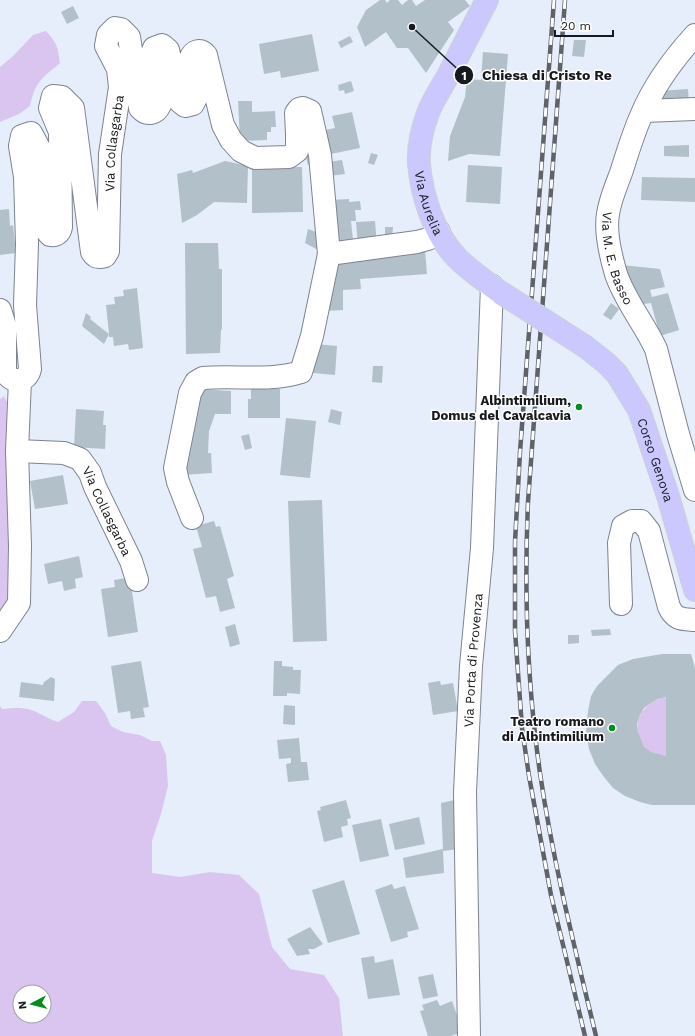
<svg xmlns="http://www.w3.org/2000/svg" width="695" height="1036" viewBox="0 0 695 1036" font-family="'Work Sans',sans-serif">
	<style>
		.green { fill: #d9c5ef; fill-rule: evenodd }
		.building { fill: #b2c0c9; fill-rule: evenodd }
		.lines { fill: none; stroke-linecap: round; stroke-linejoin: round }
		.minor-casing { stroke: #7d8490; stroke-width: 24 }
		.major-casing { stroke: #d0d1d2; stroke-width: 24 }
		.minor { stroke: #fff; stroke-width: 22 }
		.major { stroke: #cac8fe; stroke-width: 22 }
		.rail-casing { stroke: #5e6269; stroke-width: 4.5 }
		.rail { stroke: #fff; stroke-width: 3; stroke-dasharray: 9; stroke-linecap: butt }
		.major-bridge-casing { stroke: #d0d1d2; stroke-width: 24; stroke-linecap: butt }
		.major-bridge { stroke: #cac8fe; stroke-width: 22 }
		.poi-dot { fill: #008e1e; stroke: #fff; stroke-width: 1.5 }
		.labels { text-anchor: middle; stroke-width: 3; stroke-linejoin: round; paint-order: stroke }
		.street-label { font-size: 13px; fill: #16191d; stroke: #fff }
		.poi-label { font-size: 13px; font-weight: bold; fill: #16191d; stroke: #fff; text-anchor: end }
		.leader { fill: none; stroke: #16191d; stroke-width: 1.5 }
		.callout-dot { fill: #16191d; stroke: #fff; stroke-width: 1.5 }
		.mark-label { font-size: 12px; text-anchor: middle; font-weight: bold; fill: #fff }
		.callout-label { font-size: 14px; text-anchor: middle; font-weight: bold; fill: #16191d; stroke: #fff; stroke-width: 3; stroke-linejoin: round; paint-order: stroke }
	</style>
	<rect width="100%" height="100%" fill="#e6eefb"/>
	<path class="green" d="M46,31C57,43 58,47 60,63C42,78 35,82 30,106L19,114L0,122V67L13,56L33,35Z
		M4,396L7,402V515L15,588L0,620V399Z
		M666,697V756C659,755 648,753 644,747C642,745 641,740 640,738C632,718 646,701 666,697Z
		M82,701H96L105,713L111,726L123,732L140,735L152,741H160L166,755L168,786L161,814L152,841V873L180,877L210,872L239,875L259,894L272,947L290,969L324,975L339,998L343,1036H0V706L2,709C12,708 22,707 31,710C38,712 49,719 58,722L74,712ZM20,992H44V1016H20Z"/>
	<path class="building" d="M380,0H385L387,3L390,0H398L402,5L408,0H412L416,6L425,0H465L470,6L448,22L454,30L426,73L408,48H397L386,32L365,47L357,27L366,10Z
		M73,6L79,18L67,24L61,12Z
		M312,34L319,71L281,78L280,71L264,74L259,44Z
		M350,36L353,42L341,48L338,42Z
		M574,40H586L584,57L572,56Z
		M483,52L508,54L500,156L469,154L448,161L450,136L465,97L467,79L481,80Z
		M351,81L354,91L345,94L344,90L339,91L338,85Z
		M688,89L689,105L660,107L659,91Z
		M238,101H252V112L275,111L276,127H271V132H267V140L240,141Z
		M352,112L360,148L326,155L321,131L335,128L332,116Z
		M689,145V157L664,156V146Z
		M315,149L318,163L308,165L304,151Z
		M371,153L378,155L374,165L368,163Z
		M342,160L345,174L329,176L327,162Z
		M225,161L248,166L247,203L214,202L197,215L182,223L177,174L192,170L193,173Z
		M468,165L502,167L500,204L466,202Z
		M252,167H302L303,212L252,213Z
		M642,177L695,178V202L641,200Z
		M349,199V202L360,201L361,210H355L356,221H351L354,249L336,251L331,200Z
		M9,209L10,226L13,225L16,253L0,255V210Z
		M375,221L377,245L358,247L356,222Z
		M385,227H393L392,240H385Z
		M308,229L324,235L320,251L305,243Z
		M185,243H218L219,269H222V329L221,330L220,353L186,354Z
		M425,250L427,274L360,279L361,289L343,290V310L324,311L333,257Z
		M622,265L660,269L665,287L650,290L652,297L668,293L679,330L660,336L651,303L637,305Z
		M137,288L143,348L129,350L128,344L114,346L113,337H109V334L104,344L82,326L86,313L91,317L90,319L109,334L106,305L115,304L114,297L124,296L123,290Z
		M611,303L619,309L611,320L603,315Z
		M315,344L337,346L335,375L313,373Z
		M373,366H383L382,383L372,382Z
		M199,389L231,391V414H215L209,431L208,453H211L212,473L183,475Z
		M251,389H280V418H248V399H251Z
		M76,409L104,411L103,425H106L105,449L74,447Z
		M331,409L342,412L340,425L328,422Z
		M286,418L316,421L310,478L280,475Z
		M249,434L252,448L245,450L241,436Z
		M63,475L68,504L35,509L30,481Z
		M322,500L327,641L293,642L288,501Z
		M214,521L216,527L220,526L234,576L227,579L235,608L220,612L216,596L206,598L193,549L202,547L196,526Z
		M79,556L83,577L75,579L76,588L64,591L62,581L48,584L44,564Z
		M127,578L131,585L138,632L108,637L101,589L115,587L114,580Z
		M235,624L240,644L230,647L225,627Z
		M610,629L611,635L592,636L591,630Z
		M568,635H579V643L568,644Z
		M662,654H691L695,668V805H652L640,802L625,796L613,788L604,777L595,764L589,749L586,732L588,711L591,696L597,686L618,665L633,659ZM666,697V756L651,752L644,747L638,732L637,724L640,715L644,708L651,703L658,699Z
		M141,661L149,707L143,708L145,717L131,719L130,711L118,713L111,666Z
		M274,661H282V666L293,667V670H301L300,694L287,693V696H273Z
		M51,677L55,679L54,701L19,697L21,682L43,685L44,682Z
		M440,681L441,685L453,683L458,711L433,715L428,683Z
		M284,705L295,706V725L283,724Z
		M299,738L301,762H307L309,780L288,782L286,764L291,763V758L279,759L277,740Z
		M459,799L458,849L443,851L444,873L406,878L403,858L443,849L441,803Z
		M346,800L351,818L347,819L348,825L341,827L343,837L324,842L317,811L321,810L320,807Z
		M419,817L425,844L395,850L389,824Z
		M381,819L389,856L360,862L352,825Z
		M344,880L360,934L328,943L312,890Z
		M392,884L394,889L405,886L419,929L407,932L408,937L391,942L375,890Z
		M310,927L323,944L314,949H308L310,954L297,956L287,939Z
		M374,956L375,963L393,959L400,995L368,999L361,958Z
		M433,974L438,996L423,999L418,977Z
		M437,1000L440,1006L452,1001L463,1032L451,1036H428L420,1011L424,1010L422,1005Z"/>
	<g class="lines">
		<defs>
			<g id="minor">
				<path id="s1" d="M695,35C675,57 653,87 641,116C633,134 627,154 621,173C616,186 610,200 608,214C605,231 611,257 616,274C625,301 644,323 656,349L678,434L695,490"/>
				<path d="M644,111L695,109"/>
				<path id="s2" d="M0,310L5,326V371C11,384 27,383 30,369L25,305L27,244L25,177L20,146L22,136L31,133L39,148L45,229L50,235C56,236 60,233 61,227L60,132L50,108L53,96L62,97L73,108L92,252C95,257 99,258 105,256L108,251L110,154L120,87L118,69L106,46L108,35L115,28L121,29L129,37L140,108C147,116 156,114 160,105L152,53L154,48L162,45L168,50L180,102L185,106L193,104L197,96L190,59C193,51 200,48 206,55L223,125L231,140L241,151L255,158L289,157L297,151V134L296,113L299,109L303,108L310,111L320,155L329,254L417,242L428,239L439,232"/>
				<path id="s3" d="M17,451L64,453L80,459L90,473L95,487L131,561L137,580"/>
				<path d="M192,518L178,482L175,468L190,393L196,382L203,378C236,375 269,382 301,372L312,336L329,254"/>
				<path d="M621,604L619,543L623,526L632,521H641L649,531L669,607C675,620 682,619 695,620"/>
				<path d="M0,631L19,603L20,546L17,451L20,380"/>
				<path id="s4" d="M469,1036L465,792L471,666L482,548L492,286"/>
			</g>
			<g id="major">
				<path id="s5" d="M487,0C474,25 461,50 448,76C441,88 433,100 428,113C422,129 418,147 419,164C422,197 434,234 457,258C470,271 486,282 500,292"/>
				<path id="s6" d="M586,347L606,363L617,374L639,410L668,496L695,590"/>
			</g>
		</defs>
		<use href="#minor" class="minor-casing"/>
		<use href="#major" class="major-casing"/>
		<use href="#minor" class="minor"/>
		<use href="#major" class="major"/>
		<defs>
			<path id="rail" d="M554,0L520,452L515,542V631L522,728L529,776L551,895L585,1036
				M565,0L528,502C524,593 527,683 540,773C553,862 575,949 596,1036"/>
		</defs>
		<use href="#rail" class="rail-casing"/>
		<use href="#rail" class="rail"/>
		<defs>
			<path id="major-bridge" d="M500,292L586,347"/>
		</defs>
		<use href="#major-bridge" class="major-bridge-casing"/>
		<use href="#major-bridge" class="major-bridge"/>
	</g>
	<g class="poi-dot">
		<circle cx="579" cy="407" r="4"/>
		<circle cx="612" cy="728" r="4"/>
	</g>
	<g class="labels">
		<g class="street-label">
			<text dy="5" stroke="none"><textPath href="#s2" startOffset="893">Via Collasgarba</textPath></text>
			<text dy="5" stroke="none"><textPath href="#s5" startOffset="220">Via Aurelia</textPath></text>
			<text dy="5" stroke="none"><textPath href="#s1" startOffset="247">Via M. E. Basso</textPath></text>
			<text dy="5" stroke="none"><textPath href="#s6" startOffset="136">Corso Genova</textPath></text>
			<text dy="5" stroke="none"><textPath href="#s3" startOffset="123">Via Collasgarba</textPath></text>
			<text dy="5" stroke="none"><textPath href="#s4" startOffset="376">Via Porta di Provenza</textPath></text>
		</g>
		<g class="poi-label">
			<text x="571" y="405">Albintimilium,<tspan x="571" dy="15">Domus del Cavalcavia</tspan></text>
			<text x="604" y="726">Teatro romano<tspan x="604" dy="15">di Albintimilium</tspan></text>
		</g>
	</g>
	<path class="leader" d="M412 27L464 75"/>
	<g class="callout-dot">
		<circle cx="412" cy="27" r="4"/>
		<circle cx="464" cy="75" r="10"/>
	</g>
	<g class="mark-label">
		<text x="464" y="80">1</text>
	</g>
	<g class="callout-label">
		<text x="547" y="80">Chiesa di Cristo Re</text>
	</g>
	<g transform="translate(32 1004) rotate(263)"><circle r="19" fill="#ffffff" stroke="#a2a3a5"/>
	<path d="M0-3L7 15L0 10L-7 15Z" fill="#008e1e"/>
	<text y="-6" font-size="11" font-weight="bold" text-anchor="middle" fill="#16191d">N</text>
	</g>
	<path d="M555 30v6h58v-6" fill="none" stroke="#16191d" stroke-width="2"/>
	<text x="561" y="30" font-size="12" fill="#16191d" stroke="#ffffff" stroke-width="3" paint-order="stroke">20 m</text>
</svg>
